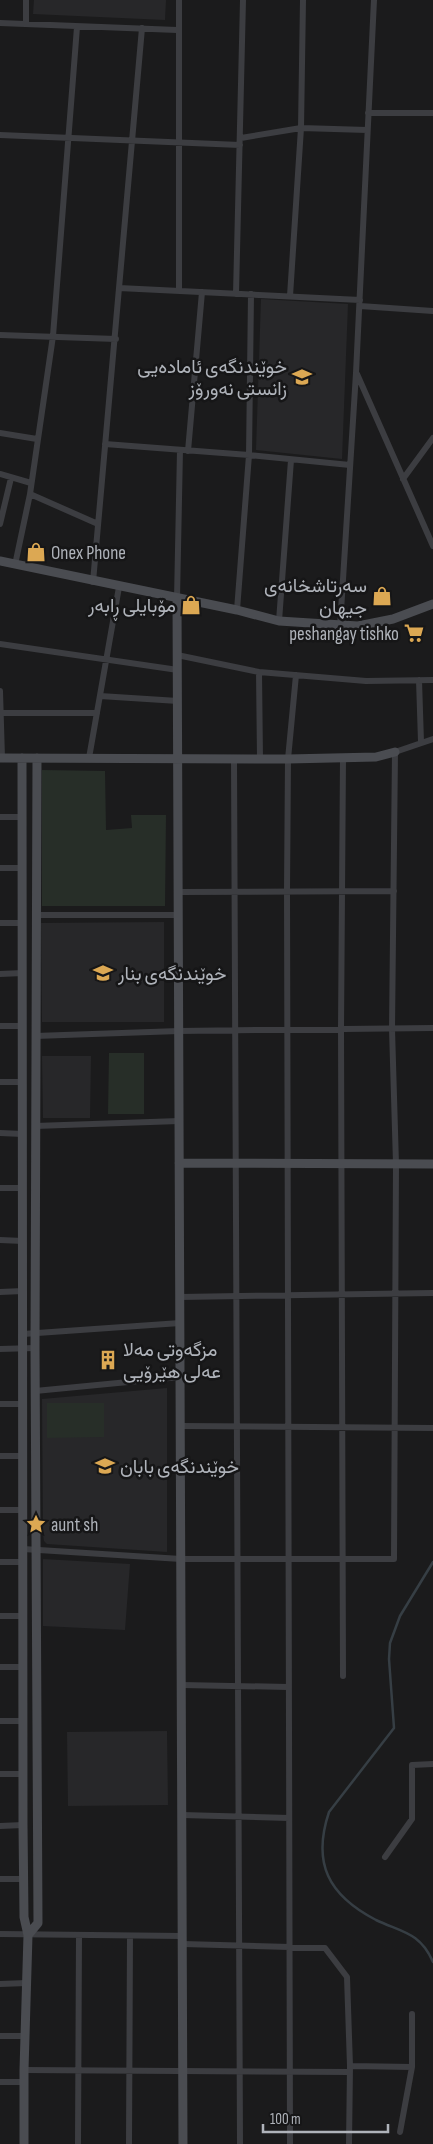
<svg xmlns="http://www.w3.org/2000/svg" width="433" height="2144" viewBox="0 0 433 2144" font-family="'Sofia Sans Condensed',Vazirmatn,sans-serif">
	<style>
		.built { fill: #272729 }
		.green { fill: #272e28 }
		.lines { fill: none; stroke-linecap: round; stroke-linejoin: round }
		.stream { stroke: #363e44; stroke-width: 2.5 }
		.street { stroke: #3c3d41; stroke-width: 6 }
		.secondary { stroke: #4a4c51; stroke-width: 9 }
		.labels { text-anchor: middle; stroke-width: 5; stroke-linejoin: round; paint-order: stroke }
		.poi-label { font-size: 19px; fill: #afb3ba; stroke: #161617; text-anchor: start }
	</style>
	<rect width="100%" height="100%" fill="#1b1b1c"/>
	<path class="built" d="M34,0H166L165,20L33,14Z
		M261,299L348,304L342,459L256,450Z
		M164,922V1022H42L41,923Z
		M42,1056H91L90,1118H43Z
		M167,1388V1552L47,1544L44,1541L43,1534L42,1399Z
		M43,1559L130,1564L125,1630L43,1626Z
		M167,1731L168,1805L68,1806L67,1732Z"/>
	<path class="green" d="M42,770L105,771L106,830L132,828L131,815H166L165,906H42Z
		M109,1053H144V1114H108Z
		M47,1403H104V1437L47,1438Z"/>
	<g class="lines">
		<path class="stream" d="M433,1562L400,1616L390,1643L389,1659L394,1728L329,1812C312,1863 328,1895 376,1920C401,1932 420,1932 433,1962"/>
		<path class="street" d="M0,23L177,30
			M26,24V0
			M368,113H433
			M0,135L240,145
			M241,138L301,128L367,130
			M119,288L360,300
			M179,291V0
			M236,294L243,0
			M290,296L301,128L303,0
			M360,306L433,311
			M0,335L116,339
			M357,374L433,546
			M0,433L37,439
			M105,444L249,455L350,465
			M188,451L202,292
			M0,474L31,483
			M403,479L433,438
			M30,494L98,524
			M0,524L11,478
			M15,565L30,494L53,336L77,27
			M93,582L142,28
			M177,599L180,450
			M237,610L249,455L251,294
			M279,621L291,460
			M340,627L356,373L374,0
			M0,644L178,670
			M177,655L259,672L366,681L433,680
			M259,672L260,759
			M419,680L421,742
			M0,691L2,758
			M100,696L178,701
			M0,713H97
			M89,758L119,587
			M343,758L341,1029L343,1676
			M234,760L240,2144
			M0,817H22
			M0,868H23
			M178,892L394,891
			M35,915H179
			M0,923H23
			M0,974L23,973
			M0,1026H23
			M35,1036L179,1031L433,1028
			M0,1082H23
			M35,1126L179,1121
			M0,1133L23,1134
			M0,1188H23
			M0,1240L23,1241
			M0,1292L23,1291
			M180,1297L433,1293
			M23,1334L180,1323
			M0,1349L35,1348
			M35,1391L180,1377
			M0,1404H23
			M181,1426L433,1428
			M0,1456H23
			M0,1510H23
			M23,1549L181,1559H394L396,1164L392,1029L395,752L433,739
			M0,1562H23
			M0,1616H24
			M0,1667H23
			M182,1685L288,1687
			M0,1721H24
			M0,1774H23
			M182,1815L289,1818
			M0,1826L23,1825
			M385,1857L412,1819V1765L433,1764
			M0,1879H24
			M0,1934L182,1936
			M183,1944L325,1948L347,1977L350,2066L349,2144
			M0,1984L27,1983
			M0,2036H25
			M350,2066L412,2067
			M24,2070L350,2072
			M0,2082H24
			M400,2132L412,2067V2014
			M78,2144L79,1935
			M129,2144L130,1936
			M290,2144L287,891L288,759L296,675"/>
		<path class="secondary" d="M0,561L237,610L279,621L358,626L393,619L433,604
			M177,599L183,2144
			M0,758L288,759L376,757L395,752
			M22,758L23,1825L24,1917L28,1935L24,2070V2144
			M179,1163L433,1164
			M28,1935L38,1923L35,1348L37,758"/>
	</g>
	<defs>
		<symbol id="school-bare" viewBox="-9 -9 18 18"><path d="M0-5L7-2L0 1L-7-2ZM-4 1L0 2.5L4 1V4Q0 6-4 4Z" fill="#dca853" stroke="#161617" stroke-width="2.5" paint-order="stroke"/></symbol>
		<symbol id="shop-bare" viewBox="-9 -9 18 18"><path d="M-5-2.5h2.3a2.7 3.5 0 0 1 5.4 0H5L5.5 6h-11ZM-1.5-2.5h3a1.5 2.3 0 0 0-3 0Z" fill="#dca853" stroke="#161617" stroke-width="2.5" paint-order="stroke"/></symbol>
		<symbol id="supermarket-bare" viewBox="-9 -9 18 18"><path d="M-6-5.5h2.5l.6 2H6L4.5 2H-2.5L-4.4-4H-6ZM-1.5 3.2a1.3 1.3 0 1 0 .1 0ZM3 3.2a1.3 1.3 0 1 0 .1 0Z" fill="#dca853" stroke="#161617" stroke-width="2.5" paint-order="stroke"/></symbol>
		<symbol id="building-bare" viewBox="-9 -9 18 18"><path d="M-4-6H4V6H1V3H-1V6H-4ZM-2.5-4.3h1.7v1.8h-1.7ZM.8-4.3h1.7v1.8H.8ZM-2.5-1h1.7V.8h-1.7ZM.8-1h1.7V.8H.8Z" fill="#dca853" stroke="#161617" stroke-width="2.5" paint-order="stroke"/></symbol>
		<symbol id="sight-bare" viewBox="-9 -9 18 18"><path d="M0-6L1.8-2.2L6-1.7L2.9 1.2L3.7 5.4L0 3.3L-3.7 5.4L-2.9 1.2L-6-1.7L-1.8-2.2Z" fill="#dca853" stroke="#161617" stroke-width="2.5" paint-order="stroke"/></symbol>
	</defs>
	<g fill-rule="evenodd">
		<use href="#school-bare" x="288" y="363" width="28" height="28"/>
		<use href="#shop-bare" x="22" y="538" width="28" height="28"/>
		<use href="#shop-bare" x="368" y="582" width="28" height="28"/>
		<use href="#shop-bare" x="177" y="591" width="28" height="28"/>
		<use href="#supermarket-bare" x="400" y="619" width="28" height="28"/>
		<use href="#school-bare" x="89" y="959" width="28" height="28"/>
		<use href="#building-bare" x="94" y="1346" width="28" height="28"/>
		<use href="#school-bare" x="91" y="1452" width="28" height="28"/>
		<use href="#sight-bare" x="22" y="1510" width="28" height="28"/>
	</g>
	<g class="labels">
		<g class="poi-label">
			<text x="287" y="373" text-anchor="end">خوێندنگەی ئامادەیی<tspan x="287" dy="22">زانستی نەورۆز</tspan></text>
			<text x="51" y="559">Onex Phone</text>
			<text x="367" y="592" text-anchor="end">سەرتاشخانەی<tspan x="367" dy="22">جیهان</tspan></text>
			<text x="176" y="612" text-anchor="end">مۆبایلی ڕابەر</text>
			<text x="399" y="640" text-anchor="end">peshangay tishko</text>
			<text x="118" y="980">خوێندنگەی بنار</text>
			<text x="123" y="1356">مزگەوتی مەلا<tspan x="123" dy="22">عەلی هێرۆیی</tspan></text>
			<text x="120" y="1473">خوێندنگەی بابان</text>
			<text x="51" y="1531">aunt sh</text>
		</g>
	</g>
	<path d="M263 2124v8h125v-8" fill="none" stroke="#afb3ba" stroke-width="2.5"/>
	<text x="270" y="2124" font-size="15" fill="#afb3ba" stroke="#161617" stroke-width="4" paint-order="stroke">100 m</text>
</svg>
